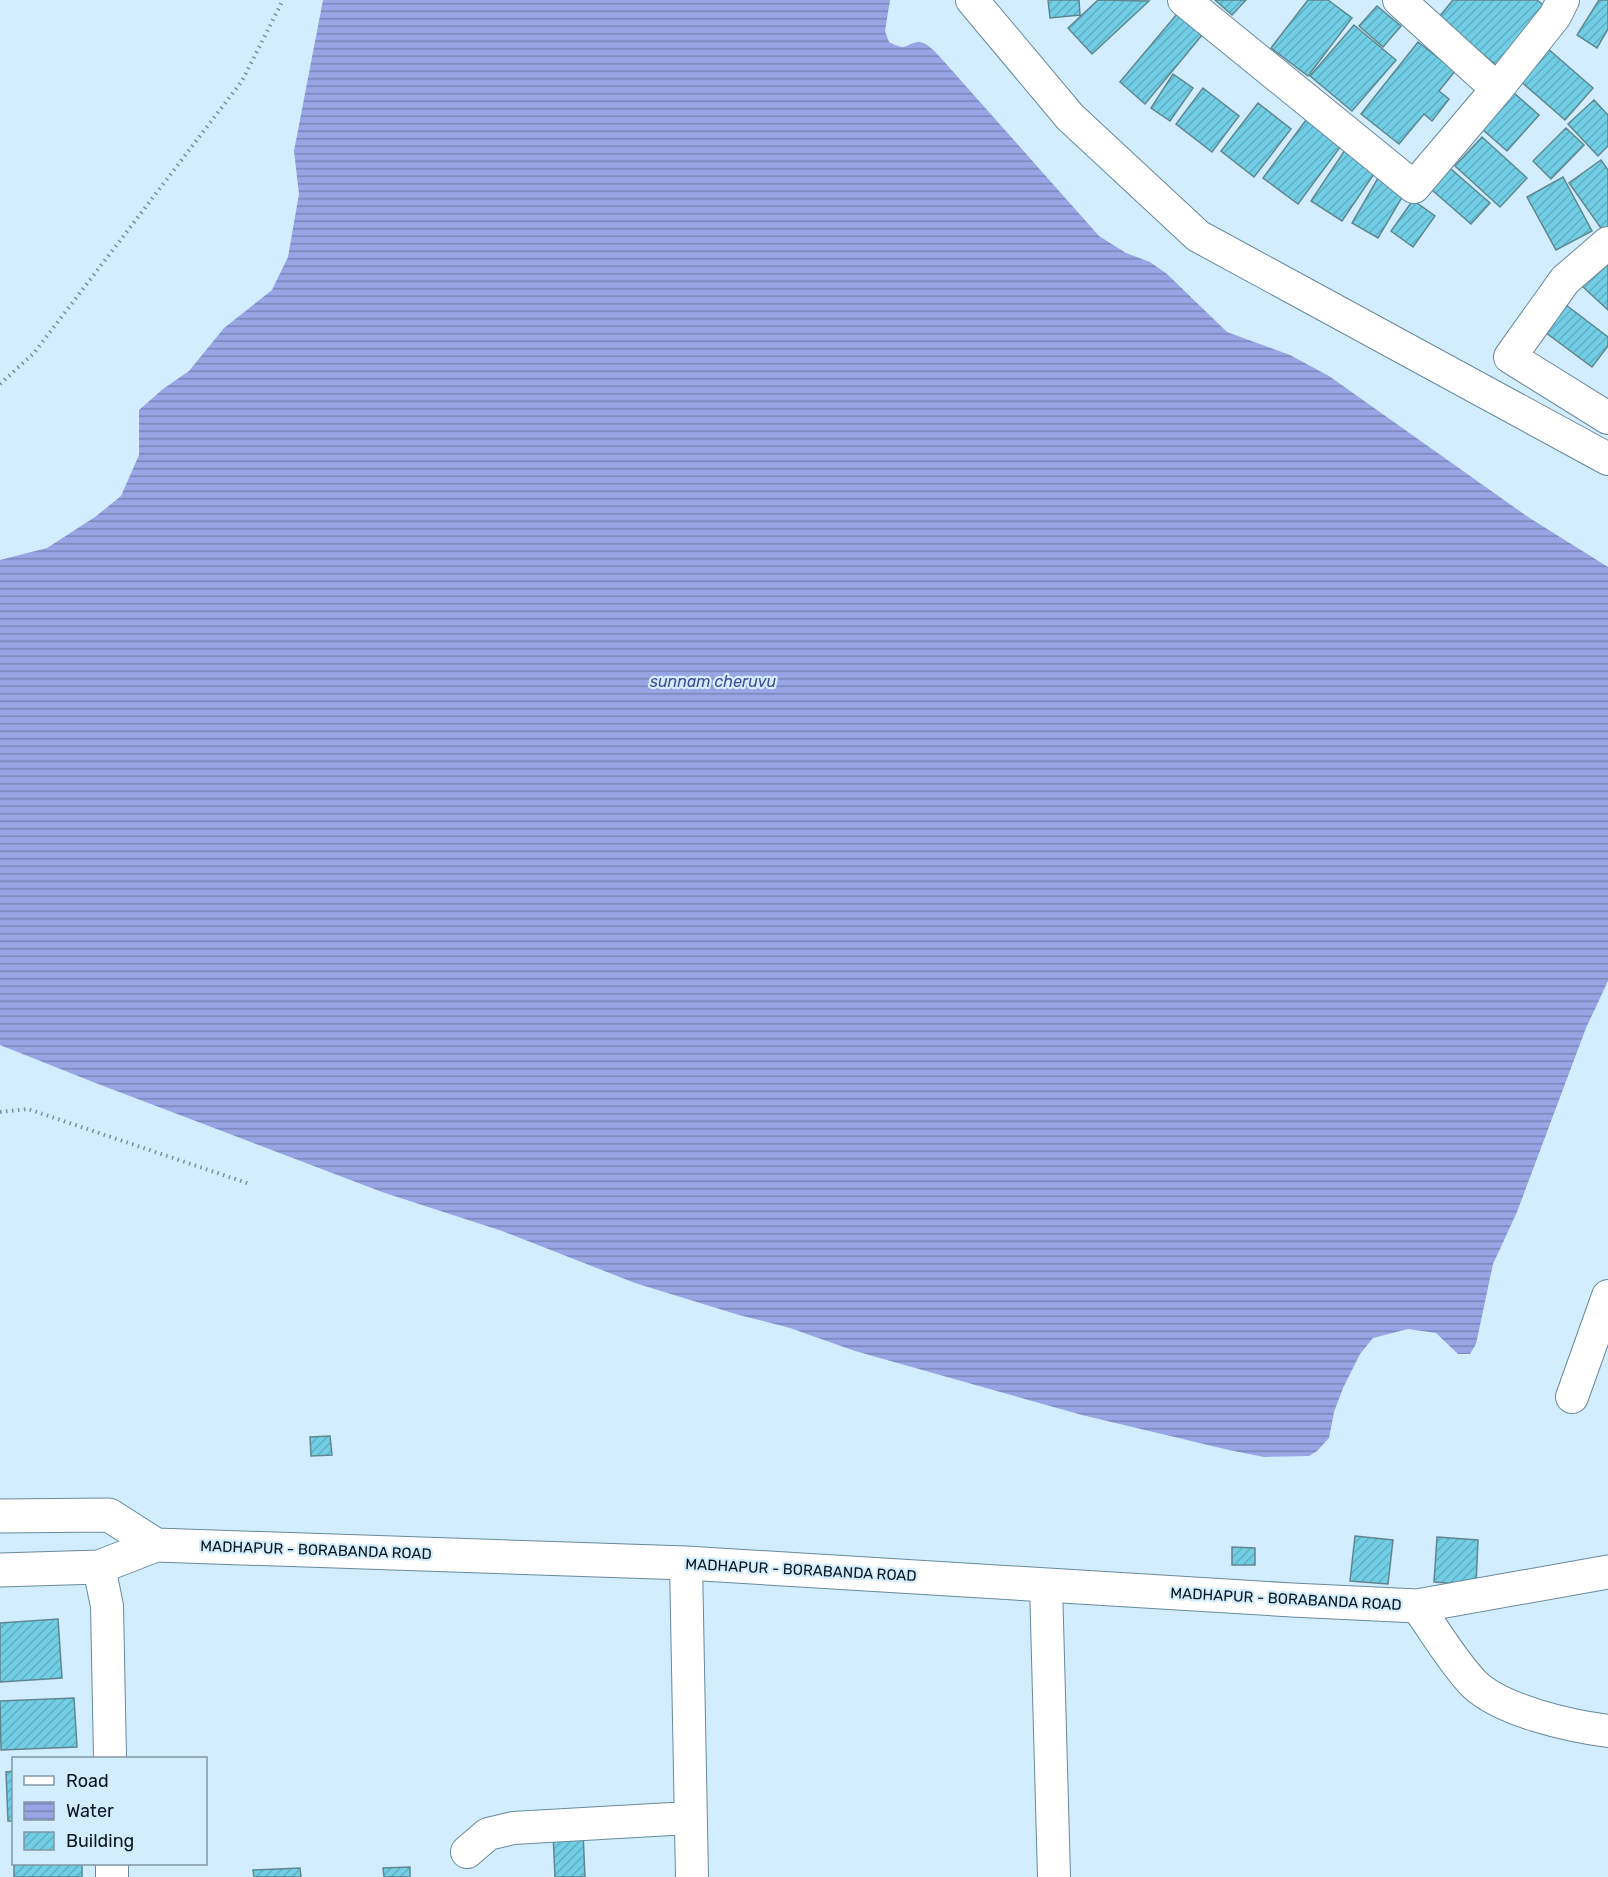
<svg xmlns="http://www.w3.org/2000/svg" width="1608" height="1877" viewBox="0 0 1608 1877" font-family="Rubik,sans-serif">
	<style>
		.water { fill: url(#water-rules) }
		.building { fill: url(#building-hatch); stroke: #5f8790; stroke-width: 1.5 }
		.lines { fill: none; stroke-linecap: round; stroke-linejoin: round }
		.street-casing { stroke: #69899c; stroke-width: 34 }
		.secondary-casing { stroke: #69899c; stroke-width: 35 }
		.path { stroke: #7b909c; stroke-width: 4; stroke-dasharray: 1.5 4.5; stroke-linecap: butt }
		.street { stroke: #fff; stroke-width: 32 }
		.secondary { stroke: #fff; stroke-width: 33 }
		.labels { text-anchor: middle; stroke-width: 4.5; stroke-linejoin: round; paint-order: stroke }
		.street-label { font-size: 15px; fill: #0a171e; stroke: #d2edfe }
		.water-label { font-size: 16px; font-style: italic; fill: #414b97; stroke: #d2edfe }
	</style>
	<defs>
		<pattern id="water-rules" width="6" height="5" patternUnits="userSpaceOnUse" patternTransform="scale(1.5)"><rect width="6" height="5" fill="#98a5e5"/><path d="M0 2.5h6" fill="none" stroke="#7a85b9"/></pattern>
		<pattern id="building-hatch" width="6" height="6" patternUnits="userSpaceOnUse" patternTransform="scale(1.5)"><rect width="6" height="6" fill="#71cee4"/><path d="M-1 1l2-2M0 6l6-6M5 7l2-2" fill="none" stroke="#60b0c3"/></pattern>
	</defs>
	<rect width="100%" height="100%" fill="#d2edfe"/>
	<path class="water" d="M323,0H890L885,31L889,42C908,52 903,44 919,42C927,42 935,52 940,57L1099,236L1126,253L1150,262L1167,274L1227,332L1290,355L1329,376L1528,517L1608,567V981L1586,1028L1517,1212L1493,1264L1476,1344L1470,1354H1458L1436,1333L1408,1329L1373,1338L1360,1354L1343,1388L1334,1412L1329,1438L1317,1451L1309,1456L1264,1457L1229,1450L1082,1415L855,1351L790,1328L739,1315L635,1283L502,1231L382,1192L93,1082L0,1045V560L47,548L95,517L121,496L139,455V410L163,389L189,371L224,328L272,290L288,257L299,194L294,151Z"/>
	<path class="building" d="M1048,0H1079L1080,15L1050,18Z
		M1098,0L1149,1L1092,54L1068,28Z
		M1215,0H1246L1232,15Z
		M1308,0H1328L1352,18L1308,76L1271,48Z
		M1453,0H1537L1547,8L1497,66L1439,17Z
		M1599,0H1608V29L1597,48L1577,35Z
		M1377,6L1401,26L1383,47L1359,26Z
		M1182,8L1207,29L1145,104L1120,82Z
		M1354,25L1396,60L1352,111L1310,76Z
		M1418,42L1455,71L1439,91L1449,99L1432,121L1424,114L1399,144L1361,114Z
		M1546,47L1593,88L1565,120L1518,79Z
		M1173,74L1193,88L1170,121L1151,108Z
		M1506,86L1539,115L1507,151L1474,122Z
		M1203,88L1239,116L1212,152L1176,124Z
		M1594,100L1608,115V146L1598,156L1568,124Z
		M1258,103L1291,129L1254,177L1221,151Z
		M1306,120L1341,146L1298,204L1263,178Z
		M1566,128L1584,145L1551,179L1533,161Z
		M1482,137L1527,178L1500,207L1455,166Z
		M1345,150L1376,171L1342,221L1311,201Z
		M1601,160L1608,170V227L1603,231L1569,183Z
		M1443,162L1490,203L1471,224L1425,184Z
		M1563,177L1592,231L1556,250L1527,197Z
		M1378,178L1404,194L1378,238L1352,223Z
		M1413,200L1435,216L1413,247L1391,231Z
		M1608,258V310L1582,286Z
		M1566,305L1608,337V346L1592,367L1545,332Z
		M330,1436L332,1455L311,1456L310,1437Z
		M1355,1536L1393,1540L1388,1584L1350,1581Z
		M1437,1537L1478,1540L1476,1585L1434,1582Z
		M1232,1547L1255,1548V1565H1232Z
		M58,1619L62,1678L0,1682V1623Z
		M74,1698L77,1747L1,1750L0,1701Z
		M14,1771V1821H8L6,1772Z
		M583,1832L585,1877H555L553,1834Z
		M14,1864H82V1877H14Z
		M410,1867V1877H384L383,1868Z
		M300,1868L301,1877H254L253,1870Z"/>
	<g class="lines">
		<defs>
			<path id="street" d="M972,0L1070,117L1198,236L1608,459
				M1184,0L1414,187L1497,89L1555,16L1563,0
				M1399,0L1497,89
				M1608,243L1565,280L1510,357L1608,418
				M1572,1397L1608,1296
				M686,1563L692,1877
				M99,1567L107,1606L110,1758
				M1046,1585L1054,1877
				M1417,1606C1435,1631 1452,1661 1474,1684C1502,1711 1570,1726 1608,1731
				M467,1852L488,1834L513,1828L689,1818
				M112,1864V1877"/>
			<path id="secondary" d="M0,1516L109,1515L156,1545L686,1563L1292,1600L1417,1606L1608,1572
				M0,1570L99,1567L156,1545"/>
		</defs>
		<use href="#street" class="street-casing"/>
		<use href="#secondary" class="secondary-casing"/>
		<path class="path" d="M0,384L34,353L242,81L283,0
			M0,1112L28,1109L250,1184"/>
		<use href="#street" class="street"/>
		<use href="#secondary" class="secondary"/>
	</g>
	<g class="labels">
		<g class="street-label">
			<text transform="translate(316 1550) rotate(2)" y="5">MADHAPUR - BORABANDA ROAD</text>
			<text transform="translate(801 1570) rotate(3)" y="5">MADHAPUR - BORABANDA ROAD</text>
			<text transform="translate(1286 1599) rotate(3)" y="5">MADHAPUR - BORABANDA ROAD</text>
		</g>
		<g class="water-label">
			<text x="713" y="687">sunnam cheruvu</text>
		</g>
	</g>
	<rect x="12" y="1757" width="195" height="108" fill="#d2edfe" stroke="#8297a4" stroke-width="1.5"/>
	<rect x="24" y="1776" width="30" height="9" fill="#ffffff" stroke="#8297a4" stroke-width="1.5"/>
	<text x="66" y="1787" font-size="18" fill="#0a171e">Road</text>
	<rect x="24" y="1802" width="30" height="18" fill="url(#water-rules)" stroke="#8297a4" stroke-width="1.5"/>
	<text x="66" y="1817" font-size="18" fill="#0a171e">Water</text>
	<rect x="24" y="1832" width="30" height="18" fill="url(#building-hatch)" stroke="#8297a4" stroke-width="1.5"/>
	<text x="66" y="1847" font-size="18" fill="#0a171e">Building</text>
</svg>
